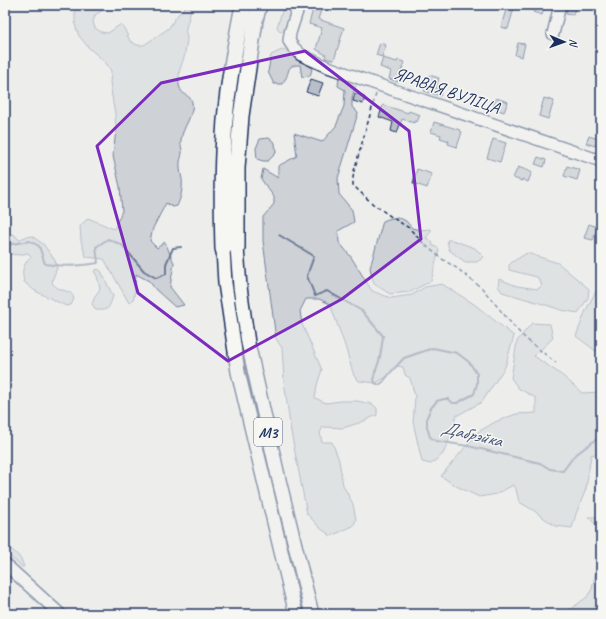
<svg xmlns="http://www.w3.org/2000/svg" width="606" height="619" viewBox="0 0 606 619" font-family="Caveat,sans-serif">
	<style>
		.green { fill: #ced2d7; stroke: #74809a }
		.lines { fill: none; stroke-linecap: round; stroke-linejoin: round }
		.stream { stroke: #6e7a96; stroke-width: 2 }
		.building { fill: #b9bfc8; stroke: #1b2f5e }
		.minor-casing { stroke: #1b2f5e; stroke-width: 14 }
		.major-casing { stroke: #1b2f5e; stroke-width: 16 }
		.highway-casing { stroke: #1b2f5e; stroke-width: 18 }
		.path { stroke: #1b2f5e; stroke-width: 1.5; stroke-dasharray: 4 3; stroke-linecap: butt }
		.minor { stroke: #f6f6f2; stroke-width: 11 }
		.major { stroke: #f6f6f2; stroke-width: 13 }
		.highway { stroke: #f6f6f2; stroke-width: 15 }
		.marked { fill: none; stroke: #7b2cbf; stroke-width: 3; stroke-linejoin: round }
		.labels { text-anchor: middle; stroke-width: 3; stroke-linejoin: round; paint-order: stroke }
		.shield { fill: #f6f6f2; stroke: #5d6b8a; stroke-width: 1 }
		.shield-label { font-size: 16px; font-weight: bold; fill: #1b2f5e }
		.street-label { font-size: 17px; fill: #1b2f5e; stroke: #f6f6f2 }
		.water-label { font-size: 18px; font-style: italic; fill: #44547a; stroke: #f6f6f2 }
	</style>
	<rect width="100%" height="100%" fill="#edeeec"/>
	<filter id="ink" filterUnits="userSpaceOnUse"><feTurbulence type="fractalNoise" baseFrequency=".025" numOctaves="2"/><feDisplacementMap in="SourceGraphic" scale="8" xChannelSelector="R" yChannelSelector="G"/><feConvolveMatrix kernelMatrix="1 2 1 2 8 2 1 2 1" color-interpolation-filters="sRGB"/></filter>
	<g filter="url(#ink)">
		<path class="green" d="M78,5H111L95,15L93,22L95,28L101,32L108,33L121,24L123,26L130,41L137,45H144L169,28L175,18L185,7L190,6C192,13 187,21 186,29C185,33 187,35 187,38C187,43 185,49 185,54C183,62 179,69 179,77C177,97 190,93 192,102C195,114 182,128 181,140C180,144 182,148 182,152C182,157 179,161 180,167C180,171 181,175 182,179C183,188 181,198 177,206L173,207L166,203L153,228L150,241L157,248L165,242L174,263L170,287L184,305L175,307L156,290L149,281L136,274L134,298L129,303L104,259L86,257L81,241L80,226L88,218L114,229L122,211L120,187L113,156L116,130L115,113L113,104L110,82L111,71L106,63L89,48L79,36L75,25V11Z
			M248,5H253L232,227L307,614H302L244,375L229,271V128Z
			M284,5H295C292,14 290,29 280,32L277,27Z
			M282,50C295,53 305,58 312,69L310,76L302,77L300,65C287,65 290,69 286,78C285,80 283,82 282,84H274L268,72L271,55Z
			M339,77L357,82L352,97V107L358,113L338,178L339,194L352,210L354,222L338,231L339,242L351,257L372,291L391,298L412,295L425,287L442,284L474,304L514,336L505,367L482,402L456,416L451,436L443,454L431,464L422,462L413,422L415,397L410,378L405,375L403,367L396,366L388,376L376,383L359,381L354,376L344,343L330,304L319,299H306L300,311L302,324L322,370L317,385L315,398L326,403L340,401H357L372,404L377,408V415L362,422L343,428L323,427L320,433L322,442H332L339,460L343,485L353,504L356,520L353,526L331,536L320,528L307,514L291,432L284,381L282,348L276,339L263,241V217L274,204V197L261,179L263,169L278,178V166L297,156L294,133L322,142L336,126L344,106L345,90L338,86Z
			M269,138L275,143L276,153L268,161H263L257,159L256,148L260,139Z
			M397,217L406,221L412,228L420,230L431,229V231L426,238L432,241L433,246L437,247L439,250L431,281L410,292L390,294L374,284L370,268L383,221L388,219Z
			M14,234L19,240L25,237L32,236L43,244L55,260L57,268L53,278L52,283C54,285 57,288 60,289C67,292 72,291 74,299L71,305L66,306L35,291L24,282C21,269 23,266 31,256L28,253C20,255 13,256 5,252V235Z
			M447,240H452L475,248L484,257L477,262H465L449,250Z
			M527,253L558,263L589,289L588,298L578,313L561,310L543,304L502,292L498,286L499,279L517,286L538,289L542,285L537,277L509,270V265L512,262Z
			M98,269L101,271L113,296C109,308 109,311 96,310L92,304L95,296L100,289L97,276L94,271Z
			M596,291L601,292V352H597L576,336L586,310Z
			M532,323L550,324L553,338L534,356L563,376L582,393L601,392V453L591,455L586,489L576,514L572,528L555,526L533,510L519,502L516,489L513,485L497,494L479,497L454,485L441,476L478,432L495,422L516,414L536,413V398L518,388L511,378L517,341Z
			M588,517H599L601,518V614H564L587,597L592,589L598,561L596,525Z
			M5,545C15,552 21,556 24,567H22L5,552Z"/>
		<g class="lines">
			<path class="stream" d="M279,235L314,256L307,276L315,296L327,291L362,311L383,336C382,344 381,353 379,361C377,369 372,375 375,383L379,385L383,382L391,372L404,358L433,348L457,353L469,362L477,374V384L474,394L457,403H453L448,399H444L437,401L431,408L427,417V427L430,437L436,441L468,446L540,463L550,469L563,471L574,456L598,438H601
				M5,243L12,244L30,241L39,246L45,264C62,267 80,266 98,263L96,247L108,239L122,245L144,271L156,278L166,274V264L173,248L181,247"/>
		</g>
		<path class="building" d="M314,5H323L318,19L344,28L334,60L325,58L326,55L316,49L322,28L309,24Z
			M534,5H545L542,15L533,12Z
			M568,5H576L573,15L566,14Z
			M507,6L514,8L508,29L501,27Z
			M380,43L386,45L382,57L376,55Z
			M518,43L525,44L522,57L515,55Z
			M383,58L397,62L398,60L404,62L398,82L389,79L391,71L380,67Z
			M429,75L439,78L436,88L442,90L440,96L424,91Z
			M311,79L323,83L318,96L306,92Z
			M355,93L365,97L363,104L353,101Z
			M496,98L508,102L504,112L493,108Z
			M544,98L554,101L548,119L539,116Z
			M383,105L408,113L409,111L420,115L417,122L414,121V123L402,119L397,133L391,131L393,122L379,117Z
			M434,122L460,130V131L462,132L457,147L448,144L449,141L440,138L441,135L431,132Z
			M589,136L598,139L595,146L586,143Z
			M493,139L506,143L500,162L487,158Z
			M538,157L546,160L544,167L535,164Z
			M567,166L580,170L577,180L564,176Z
			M518,167L532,172L528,182L522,179V181L513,178Z
			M417,169L432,174L427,188L413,183Z
			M589,224L597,227L593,240L584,238Z"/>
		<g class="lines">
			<defs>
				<path id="minor" d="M299,5L290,33L289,41L293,47L301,55L325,66L379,85L601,161
					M553,34L560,5
					M5,564L60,614"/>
				<path id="major" d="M237,248L240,287L248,343L279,480L312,614
					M223,249L225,283L238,372L296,614"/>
				<path id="highway" d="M237,248V168L241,116L255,20L259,5
					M223,249C222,212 221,174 224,136C226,92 235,48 243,5"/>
			</defs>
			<use href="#minor" class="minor-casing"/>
			<use href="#major" class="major-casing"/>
			<use href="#highway" class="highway-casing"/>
			<path class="path" d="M376,94L354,171L353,178V185L358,190L373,204L393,218L409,228L425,245L442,259L458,269L470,279L482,288L516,329L526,339L556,363"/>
			<use href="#minor" class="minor"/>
			<use href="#major" class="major"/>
			<use href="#highway" class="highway"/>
		</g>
	</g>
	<path d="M0 0H606V619H0ZM305,51L409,131L421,239L342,299L228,361L138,293L97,146L161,83Z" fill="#edeeec" fill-opacity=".55" fill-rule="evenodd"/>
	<path class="marked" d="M305,51L409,131L421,239L342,299L228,361L138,293L97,146L161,83Z"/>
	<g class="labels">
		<rect class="shield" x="254" y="418" width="28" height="28" rx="3"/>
		<g class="shield-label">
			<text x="268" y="438">М3</text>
		</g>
		<g class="street-label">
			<text transform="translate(447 90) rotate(19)" y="6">ЯРАВАЯ ВУЛІЦА</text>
		</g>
		<g class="water-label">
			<text transform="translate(472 434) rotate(13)" y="6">Дабрэйка</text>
		</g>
	</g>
	<rect width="606" height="619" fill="none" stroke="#f6f6f2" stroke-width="20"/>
	<rect x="10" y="10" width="586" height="599" fill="none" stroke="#1b2f5e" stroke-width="1.5" filter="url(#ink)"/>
	<g transform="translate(564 42) rotate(92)" stroke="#f6f6f2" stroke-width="3" paint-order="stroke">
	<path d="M0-3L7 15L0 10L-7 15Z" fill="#1b2f5e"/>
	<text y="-6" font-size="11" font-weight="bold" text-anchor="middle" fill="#1b2f5e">N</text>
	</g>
</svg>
